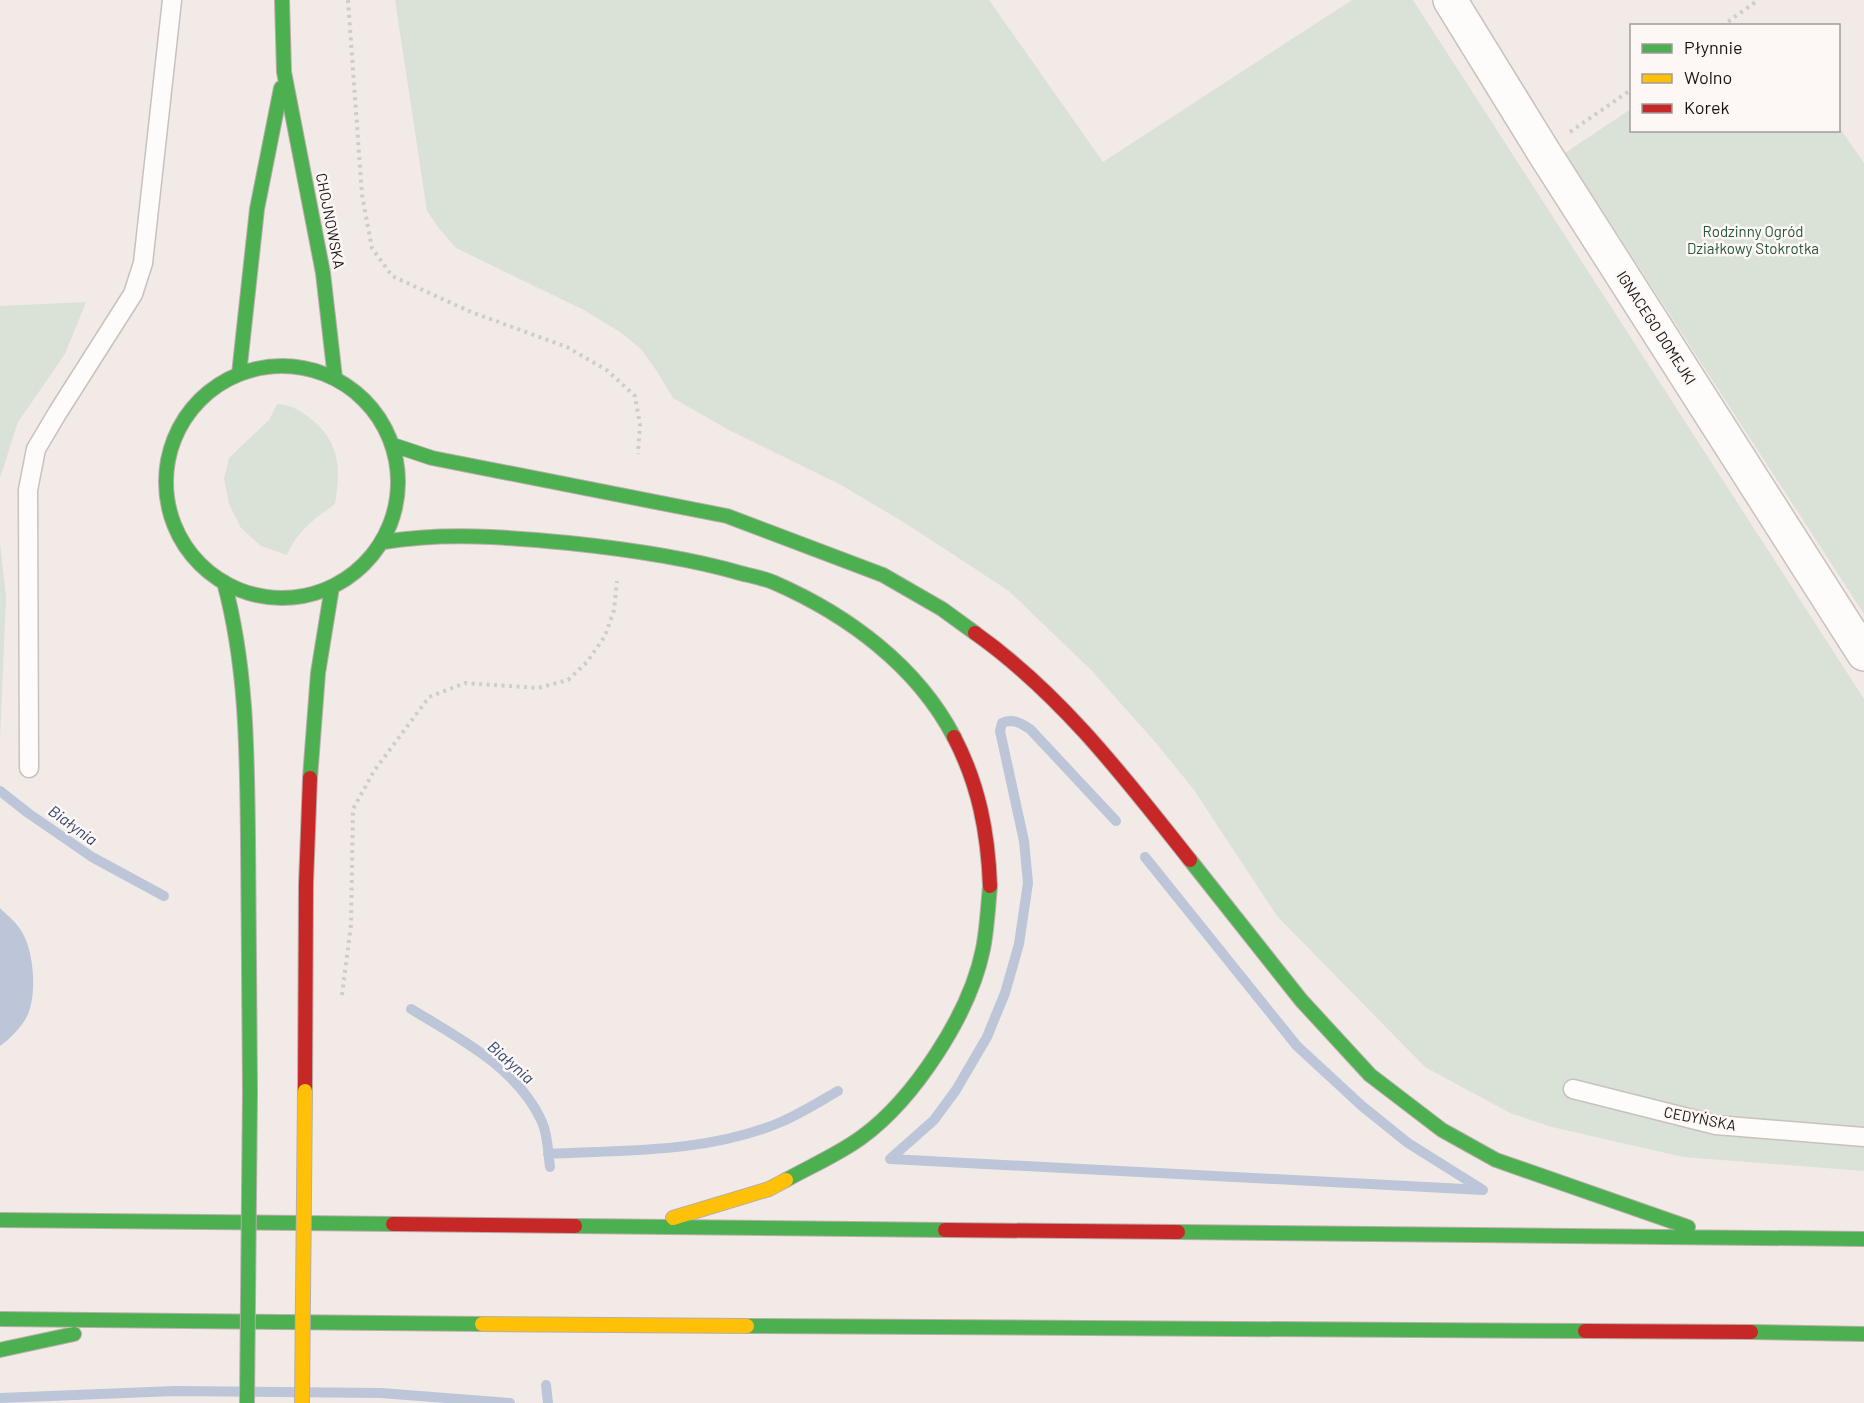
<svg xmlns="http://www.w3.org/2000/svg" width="1864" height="1403" viewBox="0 0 1864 1403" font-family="Barlow,sans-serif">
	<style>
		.green { fill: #dae1d7 }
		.water { fill: #bdc5d9 }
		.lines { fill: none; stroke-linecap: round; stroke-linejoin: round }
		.stream { stroke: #bdc5d9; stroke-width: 10 }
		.lane-casing { stroke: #c8c1be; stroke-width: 21 }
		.street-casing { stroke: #c8c1be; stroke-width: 36 }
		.fast-casing { stroke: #bbacab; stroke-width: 16 }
		.slow-casing { stroke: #bbacab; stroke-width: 16 }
		.jam-casing { stroke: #bbacab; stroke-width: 16 }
		.path { stroke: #cfcccb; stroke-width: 4; stroke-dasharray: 3 4.5; stroke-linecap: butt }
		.lane { stroke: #fdfcfb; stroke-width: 18 }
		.street { stroke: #fdfcfb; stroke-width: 33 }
		.fast { stroke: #4caf50; stroke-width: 14 }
		.slow { stroke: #ffc107; stroke-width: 14 }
		.jam { stroke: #c62828; stroke-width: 14 }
		.fast-bridge-casing { stroke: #bbacab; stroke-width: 16; stroke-linecap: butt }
		.slow-bridge-casing { stroke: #bbacab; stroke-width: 16; stroke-linecap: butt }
		.fast-bridge { stroke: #4caf50; stroke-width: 14 }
		.slow-bridge { stroke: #ffc107; stroke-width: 14 }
		.labels { text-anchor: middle; stroke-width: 5; stroke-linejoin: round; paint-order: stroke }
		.street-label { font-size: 15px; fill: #181311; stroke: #fdf7f5 }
		.park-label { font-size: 15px; fill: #245737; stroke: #fdf7f5 }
		.water-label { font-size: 16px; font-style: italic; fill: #304570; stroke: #fdf7f5 }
	</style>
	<rect width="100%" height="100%" fill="#f2eae6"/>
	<path class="green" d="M395,0H989L1103,162L1352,0H1413L1864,699V1171L1683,1157L1552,1127L1510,1113L1425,1067L1277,916L1194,790L1156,743L1092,671L1009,591L905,523L841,485L727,429L673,398L656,370L641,349L620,332L584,310L456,248L438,227L427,211Z
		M1631,109L1632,130H1838L1839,127L1864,163V614L1565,153Z
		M86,302L65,354L18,422L0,478V306Z
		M277,404C291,405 300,410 311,419C340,442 341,469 335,504C314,519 297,531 287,555L261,546L241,528L229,504L224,479L229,458L269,420Z
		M0,542L6,597L0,741Z"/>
	<path class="water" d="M0,908C7,915 17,923 22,932C34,952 37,993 28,1014C23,1026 10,1039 0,1046Z"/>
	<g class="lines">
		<path class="stream" d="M0,791L28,813L92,857L164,896
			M411,1009C459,1038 518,1068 542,1122C548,1135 548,1153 550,1167
			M548,1154C625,1150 708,1153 781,1122C800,1114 819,1102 838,1091
			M890,1159L1483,1190L1408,1143L1362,1106L1297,1046L1145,857
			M890,1159L934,1120L956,1090L987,1037L1005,993L1019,944L1028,883L1024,841L1000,731L1002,723C1013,718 1020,723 1030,729L1116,821
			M546,1385L548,1403
			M0,1398L175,1391L381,1393L510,1403"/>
		<defs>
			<path id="lane" d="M29,768L28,490L36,449L58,412L133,294L143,263L172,0
				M1573,1089L1716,1125L1864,1137"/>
			<path id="street" d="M1450,0L1543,151L1864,654"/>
			<path id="fast" d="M282,0L284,72L323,273L335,378
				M166 482a116 116 0 1 1 232 0a116 116 0 1 1-232 0Z
				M239,374L257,209L281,88
				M393,445L432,458L727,516L883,575L942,609L975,633
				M383,542C446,532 506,537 569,543C626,549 685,557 740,573C751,576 764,578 775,583C848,615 917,666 954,737
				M224,582C247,667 247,753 248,840C249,924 249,1007 250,1091
				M310,778L318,673L332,587
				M1190,860L1301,1000L1370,1075L1442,1130L1496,1160L1688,1227
				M786,1180C811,1166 839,1154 862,1137C914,1099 970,1014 983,949C987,929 988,907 990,886
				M0,1220L393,1224
				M575,1226L945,1230
				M1178,1232L1864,1239
				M0,1319L482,1324
				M747,1326L1585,1331
				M1751,1332L1864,1334
				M0,1350L74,1334"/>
			<path id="slow" d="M673,1218L769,1189L786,1180
				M482,1324L747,1326"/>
			<path id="jam" d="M975,633C1061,694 1125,778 1190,860
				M954,737C979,785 988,833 990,886
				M305,1091L306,884L310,778
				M393,1224L575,1226
				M945,1230L1178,1232
				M1585,1331L1751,1332"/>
		</defs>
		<use href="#lane" class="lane-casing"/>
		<use href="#street" class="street-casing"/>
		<use href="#fast" class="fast-casing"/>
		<use href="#slow" class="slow-casing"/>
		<use href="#jam" class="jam-casing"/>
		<path class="path" d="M348,0L362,195L372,248L392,276L471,312L567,347L608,371L635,396L640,425L638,454
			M1722,26L1758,0
			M1570,132L1632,89
			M342,995L351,925L353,809L374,771L429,697L465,683L538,688L568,680L587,662L605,636L614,610L617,581"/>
		<use href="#lane" class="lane"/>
		<use href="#street" class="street"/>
		<use href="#fast" class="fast"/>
		<use href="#slow" class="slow"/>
		<use href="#jam" class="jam"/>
		<defs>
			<path id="fast-bridge" d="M247,1403L250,1091"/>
			<path id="slow-bridge" d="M302,1403L305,1091"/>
		</defs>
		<use href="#fast-bridge" class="fast-bridge-casing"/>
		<use href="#slow-bridge" class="slow-bridge-casing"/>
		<use href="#fast-bridge" class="fast-bridge"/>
		<use href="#slow-bridge" class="slow-bridge"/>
	</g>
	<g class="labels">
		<g class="street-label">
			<text transform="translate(330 221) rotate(79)" y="5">CHOJNOWSKA</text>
			<text transform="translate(1656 328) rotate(57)" y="5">IGNACEGO DOMEJKI</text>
			<text transform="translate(1700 1119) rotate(11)" y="5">CEDYŃSKA</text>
		</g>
		<g class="park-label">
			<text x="1753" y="237">Rodzinny Ogród<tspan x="1753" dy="17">Działkowy Stokrotka</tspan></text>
		</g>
		<g class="water-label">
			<text transform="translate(73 825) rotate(36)" y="6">Białynia</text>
			<text transform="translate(511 1062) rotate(41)" y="6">Białynia</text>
		</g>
	</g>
	<rect x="1630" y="24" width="210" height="108" fill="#fdf7f5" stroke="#a19c9a" stroke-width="1.5"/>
	<rect x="1642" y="44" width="30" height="9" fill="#4caf50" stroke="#a19c9a" stroke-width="1.5"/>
	<text x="1684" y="54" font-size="18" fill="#181311">Płynnie</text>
	<rect x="1642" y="74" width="30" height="9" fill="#ffc107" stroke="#a19c9a" stroke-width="1.5"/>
	<text x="1684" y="84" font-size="18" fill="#181311">Wolno</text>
	<rect x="1642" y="104" width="30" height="9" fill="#c62828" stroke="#a19c9a" stroke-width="1.5"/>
	<text x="1684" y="114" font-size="18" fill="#181311">Korek</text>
</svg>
